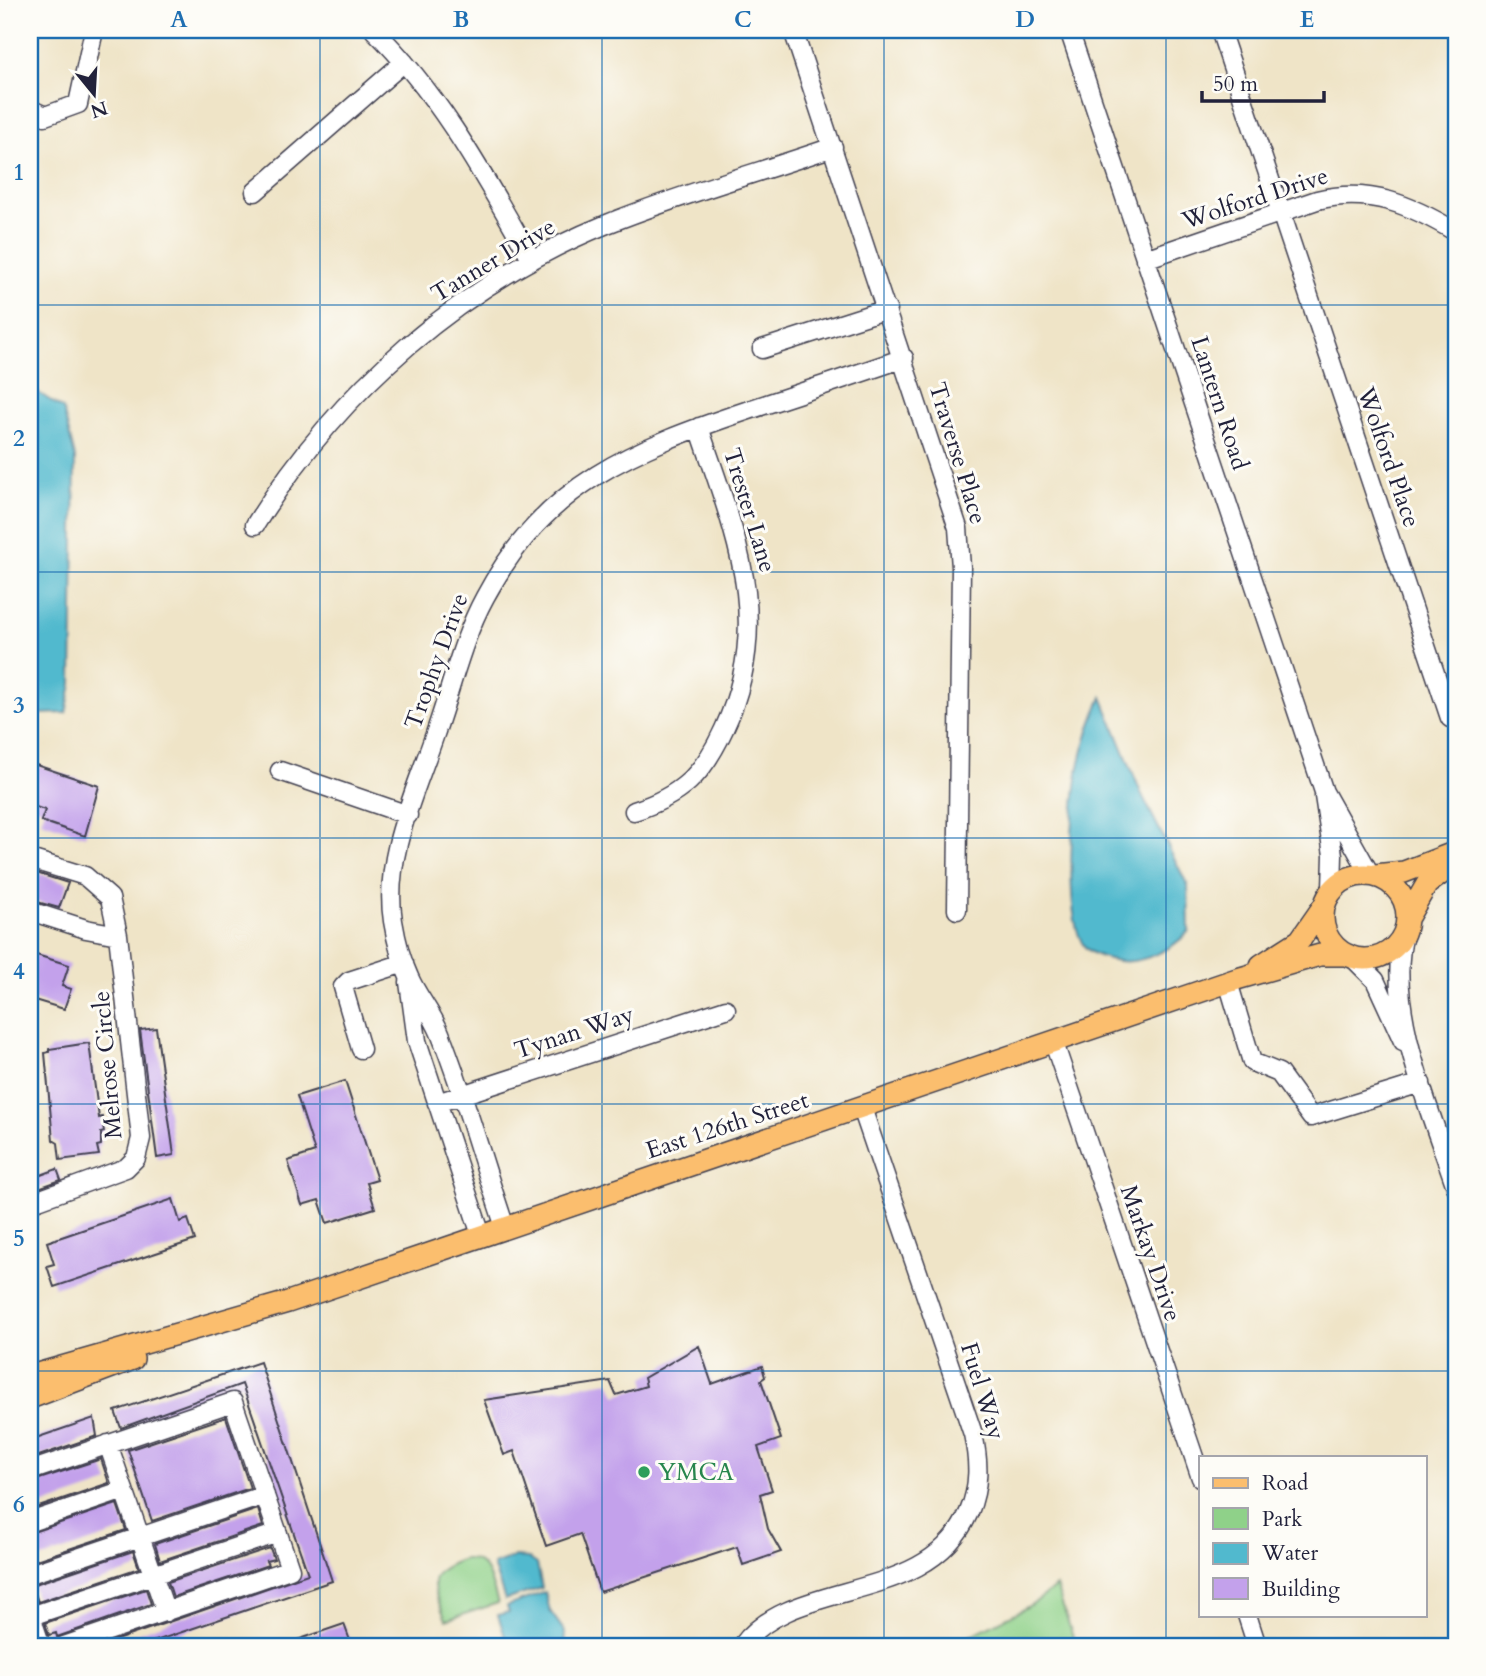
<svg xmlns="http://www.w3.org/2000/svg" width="1486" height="1676" viewBox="0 0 1486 1676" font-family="Cardo,serif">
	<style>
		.green { fill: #8fd189; stroke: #587a62; stroke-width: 2 }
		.water { fill: #51b9ce; stroke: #3a6e84; stroke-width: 2 }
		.building { fill: #c3a1eb }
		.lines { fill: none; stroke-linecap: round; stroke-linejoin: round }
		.minor-casing { stroke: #413f50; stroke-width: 21 }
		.major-casing { stroke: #413f50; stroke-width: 24 }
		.minor { stroke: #fff; stroke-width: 18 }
		.major { stroke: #fbbe6e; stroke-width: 21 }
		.grid { fill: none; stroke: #1f6fb2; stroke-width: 2; stroke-opacity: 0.55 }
		.leisure-dot { fill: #2e9e5b; stroke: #fdfcf7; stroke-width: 2.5 }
		.labels { text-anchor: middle; stroke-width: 6; stroke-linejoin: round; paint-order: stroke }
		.street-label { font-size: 24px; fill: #22223b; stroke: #fdfcf7 }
		.leisure-label { font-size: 24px; fill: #27864d; stroke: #fdfcf7; text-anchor: start }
		.neatline { fill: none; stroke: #1f6fb2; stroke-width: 2.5 }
		.grid-label { font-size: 23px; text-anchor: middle; font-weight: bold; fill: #1f6fb2 }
	</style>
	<rect width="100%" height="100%" fill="#fdfcf7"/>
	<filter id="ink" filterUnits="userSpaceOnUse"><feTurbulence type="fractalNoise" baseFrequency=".0143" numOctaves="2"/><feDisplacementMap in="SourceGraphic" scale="14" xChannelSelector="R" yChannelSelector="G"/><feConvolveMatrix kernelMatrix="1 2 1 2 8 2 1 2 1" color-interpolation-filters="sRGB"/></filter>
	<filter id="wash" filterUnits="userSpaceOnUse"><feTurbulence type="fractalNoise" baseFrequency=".00686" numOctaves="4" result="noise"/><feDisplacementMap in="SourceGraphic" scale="28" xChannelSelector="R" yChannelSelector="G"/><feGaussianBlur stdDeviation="1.57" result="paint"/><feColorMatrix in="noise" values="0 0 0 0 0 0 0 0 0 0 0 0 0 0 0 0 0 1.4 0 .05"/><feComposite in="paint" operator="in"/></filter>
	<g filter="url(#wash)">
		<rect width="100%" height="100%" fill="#efe4c7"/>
		<path class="green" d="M464,1559C489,1557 491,1584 498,1603L446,1620C432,1585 422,1573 464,1559Z
			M1056,1586L1076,1646H954C987,1623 1026,1614 1056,1586Z"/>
		<path class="water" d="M30,387L63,409L75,457L72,684L66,713L36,714L30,709Z
			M1102,697L1141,793L1188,886L1189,931C1173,949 1144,964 1118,961C1107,959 1093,956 1085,947C1063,921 1072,796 1080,762C1085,740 1093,717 1102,697Z
			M515,1557L528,1558L537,1564L542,1588L505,1600L493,1565Z
			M545,1592L550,1611L565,1632L564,1646H508L498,1615L509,1612L507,1606Z"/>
		<g id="blocks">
			<path class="building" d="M30,763L99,786L85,836L41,821L45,810L30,805Z
				M30,871L68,883L59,908L30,900Z
				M30,953L69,965L62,986L71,989L64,1009L31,999Z
				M156,1028L174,1155L157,1158L140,1030Z
				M89,1043L99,1118L102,1117L104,1132L101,1133V1145L97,1146L99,1155L60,1160L58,1143L53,1140L45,1053L49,1052V1049Z
				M345,1081L377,1180L367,1183L375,1208L327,1223L319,1200L302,1205L288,1161L315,1152L297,1096Z
				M57,1169L61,1180L30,1191V1179Z
				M173,1199L180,1222L188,1219L195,1240L54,1287L47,1266L54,1264L47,1242Z
				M699,1346L712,1384L762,1366L765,1377L761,1380L781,1439L758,1447L772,1490L760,1494L768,1529L781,1552L743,1565L737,1547L600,1592L580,1534L546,1546L514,1451L504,1455L484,1400L610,1381L616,1395L646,1386L644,1378Z
				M260,1362L332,1581L141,1646H99L308,1574L242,1384L121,1428L115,1411Z
				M226,1417L250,1488L152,1521L128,1450Z
				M94,1418L97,1436L30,1459V1440Z
				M101,1459L109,1483L30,1510V1482Z
				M117,1504L126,1530L30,1562V1533Z
				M258,1509L263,1526L160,1561L155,1544Z
				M270,1548L274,1559L266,1561L268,1565L173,1597L168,1582Z
				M133,1551L139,1568L38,1602L32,1585Z
				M146,1589L151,1604L57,1637L56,1633L49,1635L45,1623Z
				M344,1624L352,1646H286L285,1644Z"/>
		</g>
	</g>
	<g filter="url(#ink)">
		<use href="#blocks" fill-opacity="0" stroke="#413f50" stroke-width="2"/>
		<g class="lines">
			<defs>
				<path id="minor" d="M374,30C442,97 485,178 532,260
					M793,30L958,528L961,567L957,910
					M1069,30L1324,792L1370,874
					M1220,30L1450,718
					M30,109L45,116L78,104L94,30
					M255,192L404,62
					M1145,259L1317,200C1370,187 1411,205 1456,232
					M762,349L887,309
					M255,525C338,391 461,283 607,224C681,194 758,173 833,147
					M280,771L408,815
					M1324,796L1333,855L1332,889
					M634,811C681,796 703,775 724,729C775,620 734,532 699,427
					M30,859L85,876L110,898L118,935L141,1138L136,1158L126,1168L30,1203
					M30,911L86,929L118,935
					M1404,935C1384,1006 1433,1118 1456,1187
					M1353,958L1375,980L1403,1041
					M409,982L417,1041L481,1235
					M1228,982L1252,1062L1279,1073L1311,1117L1421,1083
					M1054,1043L1201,1478
					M361,1049L343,987L349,981L404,963
					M437,1103L726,1009
					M505,1227C483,1163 465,1096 440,1033C432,1013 417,996 409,977C401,960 396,939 393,921C383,858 415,793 435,734C451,689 462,639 485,597C546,483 633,449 749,410C800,393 852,376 904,358
					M108,1444L166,1612
					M30,1471L233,1402L290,1569L64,1646
					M30,1522L124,1490
					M30,1574L265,1495
					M30,1614L41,1646
					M1247,1615L1257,1646
					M31,1616L278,1533
					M742,1646C792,1576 928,1607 969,1512C980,1486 979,1461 973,1434L862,1108"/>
				<path id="major" d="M1323 917a42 42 0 1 1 84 0a42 42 0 1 1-84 0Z
					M1375,875L1404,872L1456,852
					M1408,917L1427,884L1456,863
					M1261,965L1300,940L1323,907
					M30,1376L288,1302L1237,979L1320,955H1348
					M30,1398L133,1359"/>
			</defs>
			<use href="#minor" class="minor-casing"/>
			<use href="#major" class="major-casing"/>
			<use href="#minor" class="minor"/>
			<use href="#major" class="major"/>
		</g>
	</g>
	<path class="grid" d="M320,30V1646M602,30V1646M884,30V1646M1166,30V1646M30,305H1456M30,572H1456M30,838H1456M30,1104H1456M30,1371H1456"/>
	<circle class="leisure-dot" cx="644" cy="1472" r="7"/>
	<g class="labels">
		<g class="street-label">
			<text transform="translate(1255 198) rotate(-18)" y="8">Wolford Drive</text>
			<text transform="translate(493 260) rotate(-31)" y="8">Tanner Drive</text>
			<text transform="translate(1220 403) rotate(72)" y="8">Lantern Road</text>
			<text transform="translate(958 453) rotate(73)" y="8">Traverse Place</text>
			<text transform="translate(1389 457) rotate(71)" y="8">Wolford Place</text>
			<text transform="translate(750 510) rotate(73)" y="8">Trester Lane</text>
			<text transform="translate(436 661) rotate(-70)" y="8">Trophy Drive</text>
			<text transform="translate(574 1032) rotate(-18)" y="8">Tynan Way</text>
			<text transform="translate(107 1065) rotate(-95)" y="8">Melrose Circle</text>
			<text transform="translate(727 1125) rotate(-18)" y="8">East 126th Street</text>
			<text transform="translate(1151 1253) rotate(71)" y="8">Markay Drive</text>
			<text transform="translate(983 1391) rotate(73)" y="8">Fuel Way</text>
		</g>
		<g class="leisure-label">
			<text x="658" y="1480">YMCA</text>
		</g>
	</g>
	<rect width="1486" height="1676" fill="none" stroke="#fdfcf7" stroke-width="77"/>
	<rect x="1199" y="1456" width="228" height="161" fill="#fdfcf7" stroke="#a5a5ac" stroke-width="2"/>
	<rect x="1213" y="1478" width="35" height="10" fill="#fbbe6e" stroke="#a5a5ac" stroke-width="2"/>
	<text x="1262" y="1490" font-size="21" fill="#22223b">Road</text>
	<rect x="1213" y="1508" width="35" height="21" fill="#8fd189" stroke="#a5a5ac" stroke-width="2"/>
	<text x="1262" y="1526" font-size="21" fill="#22223b">Park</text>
	<rect x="1213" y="1543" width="35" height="21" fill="#51b9ce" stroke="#a5a5ac" stroke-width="2"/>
	<text x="1262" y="1560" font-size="21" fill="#22223b">Water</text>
	<rect x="1213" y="1578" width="35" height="21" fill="#c3a1eb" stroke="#a5a5ac" stroke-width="2"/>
	<text x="1262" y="1596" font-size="21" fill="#22223b">Building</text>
	<g transform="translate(94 94) rotate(162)" stroke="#fdfcf7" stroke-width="5" paint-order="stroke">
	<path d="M0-5L12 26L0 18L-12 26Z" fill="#22223b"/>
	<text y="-10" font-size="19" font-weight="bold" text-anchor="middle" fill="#22223b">N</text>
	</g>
	<path d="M1202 91v10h122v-10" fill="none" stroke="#22223b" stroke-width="3.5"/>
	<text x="1213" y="91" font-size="21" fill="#22223b" stroke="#fdfcf7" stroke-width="5" paint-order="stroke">50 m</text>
	<rect x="38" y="38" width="1410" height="1600" class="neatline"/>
	<g class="grid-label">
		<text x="179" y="27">A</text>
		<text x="461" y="27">B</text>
		<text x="743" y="27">C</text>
		<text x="1025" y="27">D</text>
		<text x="1307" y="27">E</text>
		<text x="19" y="180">1</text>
		<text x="19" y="446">2</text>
		<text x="19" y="713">3</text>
		<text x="19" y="979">4</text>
		<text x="19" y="1246">5</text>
		<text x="19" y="1512">6</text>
	</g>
</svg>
